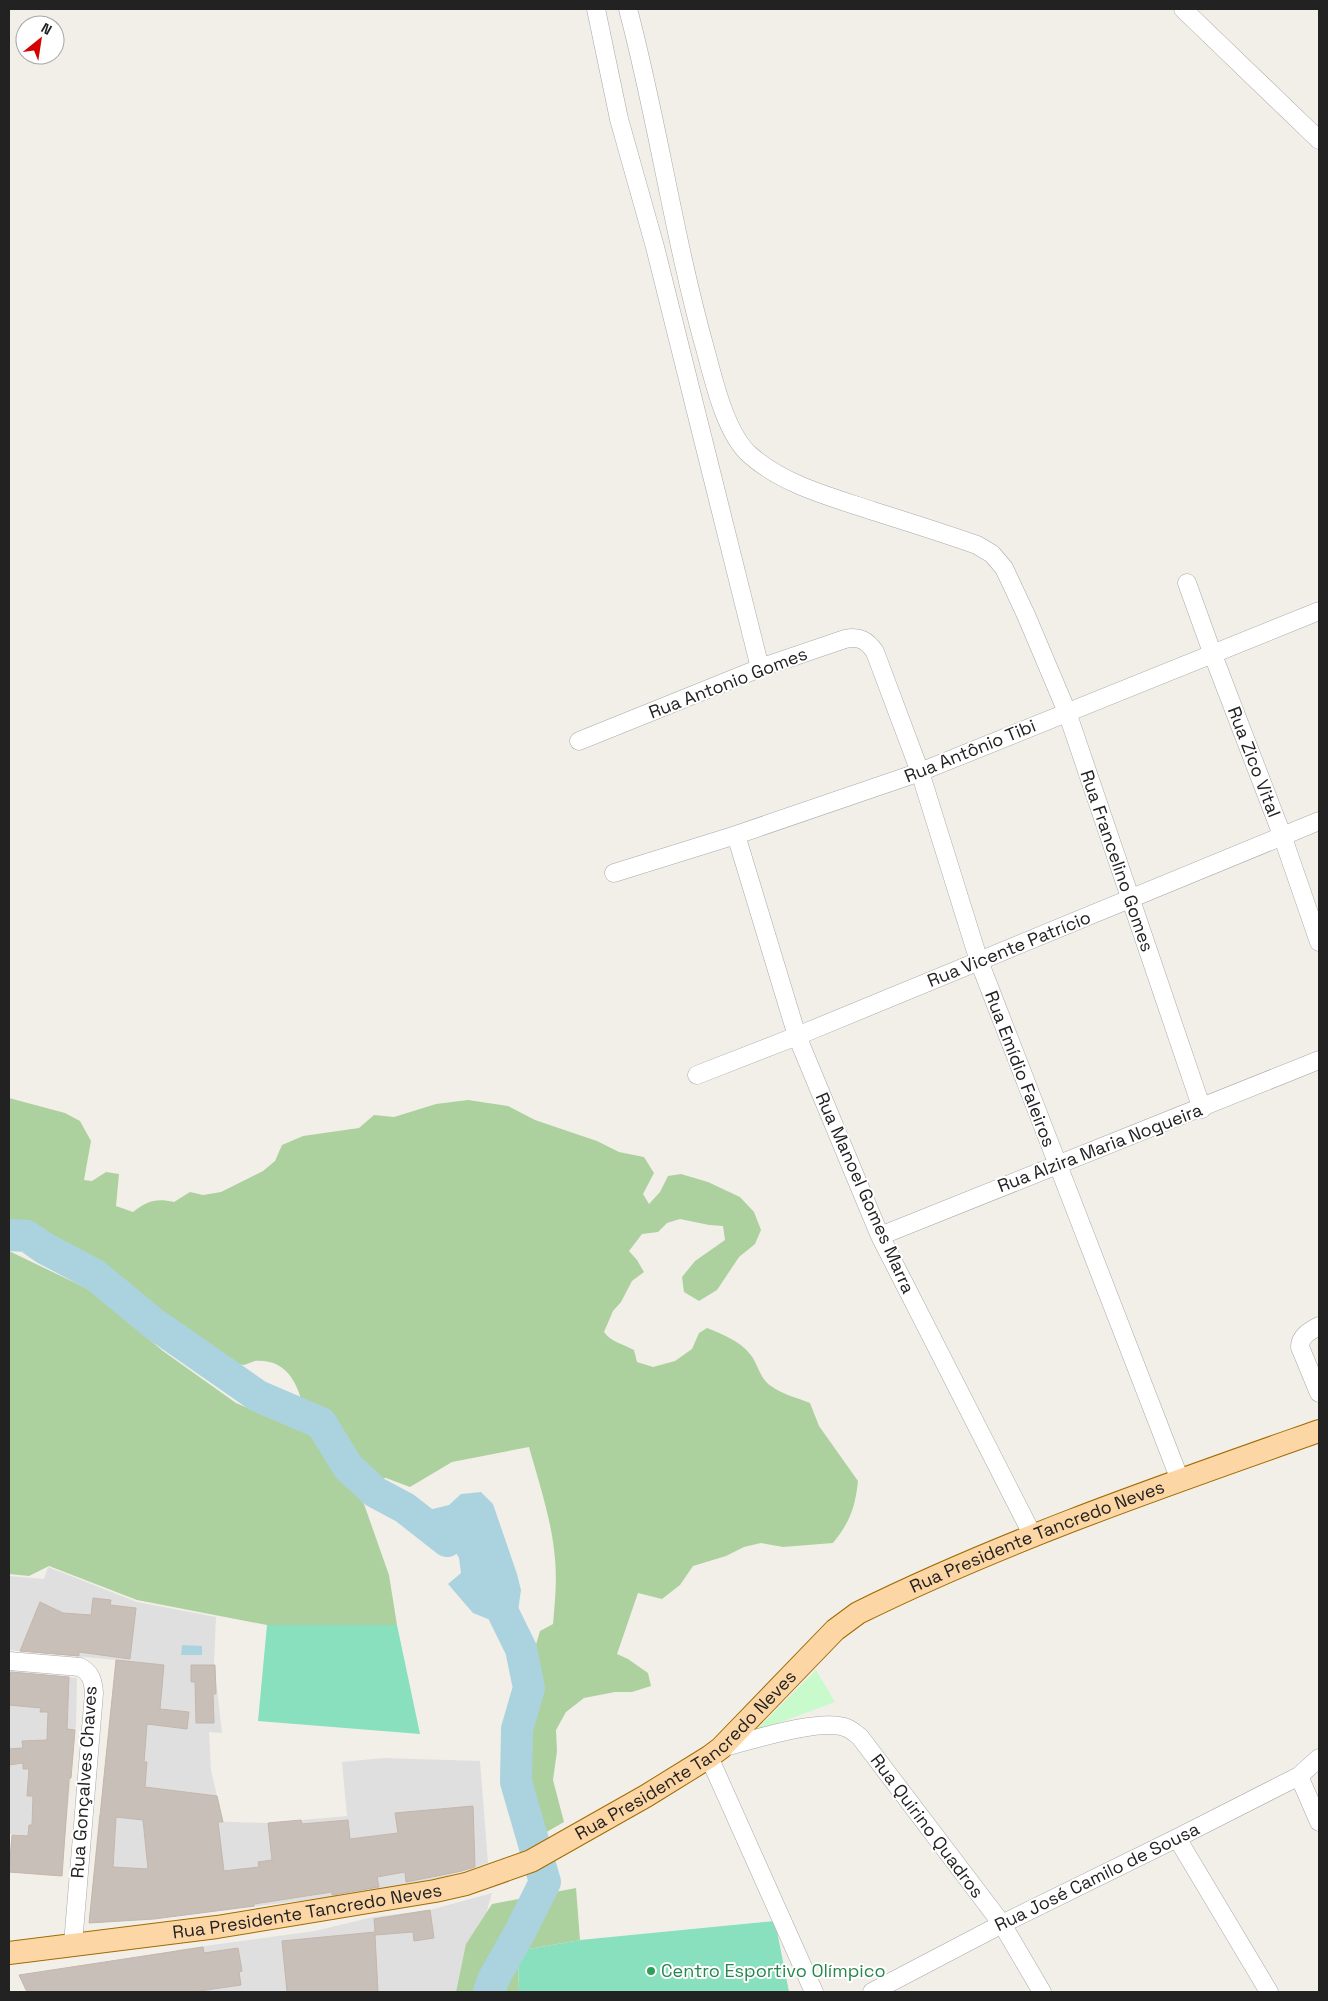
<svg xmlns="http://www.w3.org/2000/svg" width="1328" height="2001" viewBox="0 0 1328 2001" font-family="'Space Grotesk',sans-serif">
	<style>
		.residential { fill: #e0dfdf }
		.forest { fill: #add19e }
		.park { fill: #c8facc }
		.pitch { fill: #88e0be }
		.water { fill: #aad3df }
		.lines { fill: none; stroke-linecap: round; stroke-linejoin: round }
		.river { stroke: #aad3df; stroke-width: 32 }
		.building { fill: #c7bfb8; stroke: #c4b6ab; fill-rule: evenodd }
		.minor-casing { stroke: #a9a9a9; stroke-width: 19 }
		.major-casing { stroke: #a06b00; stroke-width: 24 }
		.minor { stroke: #fff; stroke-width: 18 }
		.major { stroke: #fcd6a4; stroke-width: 22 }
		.leisure-dot { fill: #2e9e5b; stroke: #fff; stroke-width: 2 }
		.labels { text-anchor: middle; stroke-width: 4; stroke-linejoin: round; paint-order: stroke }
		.street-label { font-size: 18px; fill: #222; stroke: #fff }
		.leisure-label { font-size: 18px; fill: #27864d; stroke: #fff; text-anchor: start }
	</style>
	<rect width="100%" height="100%" fill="#f2efe9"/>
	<path class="residential" d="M48,1567L137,1602L216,1617L214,1663L222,1733L209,1732L211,1770L217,1796L103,1784L116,1660L9,1650V1576L44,1579Z
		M9,1671L77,1678L76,1724L65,1839L10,1834L9,1855Z
		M383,1758L480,1761L488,1863L437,1879L357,1894L153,1919L89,1923L99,1815L140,1819L268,1823L347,1816L342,1762Z
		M492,1893L464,1992H182L176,1950L315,1931L373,1917L430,1910Z"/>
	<path class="forest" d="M9,1098L65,1113L80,1121L91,1141L84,1180L92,1181L106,1172L119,1174L116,1206L133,1212C147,1201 156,1198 174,1202L190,1192L203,1195L221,1192L263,1171L275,1161L282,1145L303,1136L359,1128L374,1115L394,1117L436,1104L468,1100L508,1106L535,1120L597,1141L619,1152L644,1157L654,1173L643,1194L649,1204L660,1192L668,1176L681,1174L708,1182L740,1197L754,1212L761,1230L755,1244L739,1257L717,1290L699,1301L684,1292L682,1277L695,1261L725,1240L723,1226L709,1225L680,1219L667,1223L658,1232L642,1234L629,1251L637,1260L644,1272L632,1281L621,1302L613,1311L604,1332C611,1342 623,1344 634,1350L637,1362L653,1367L675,1361L692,1349L699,1333L707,1328C722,1334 740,1341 750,1354C758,1363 759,1378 771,1386C781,1394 798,1398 810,1403L819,1426L858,1481C855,1508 850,1522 833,1543L783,1547L761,1543L744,1547L726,1556L693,1566L680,1585L662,1599L638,1593L617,1654L628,1659L648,1673L651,1686L632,1692H615L584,1698L566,1712L556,1730L557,1751L553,1780L564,1822L543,1834L539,1832L538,1822L532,1808L526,1764L529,1744L527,1726L535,1696L536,1682L532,1658L540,1631L553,1624C555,1602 557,1581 555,1559C552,1521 539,1483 529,1447L452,1462L410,1487L386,1478H376L358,1460L346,1442L341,1428L329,1412L317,1411L303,1405C296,1380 285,1359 255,1361C251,1362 248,1364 244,1365C239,1365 227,1361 222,1358C216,1355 211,1348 204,1344C189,1333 172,1324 157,1312C138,1297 122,1279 102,1265C88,1255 71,1256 56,1248C40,1240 28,1227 9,1228Z
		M9,1251L88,1289L163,1351L236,1403L315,1437L364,1504L389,1575L397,1625H267L137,1600L49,1566L29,1576L9,1574Z
		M576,1888L580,1940L518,1951L519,1992H456L466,1944L492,1904Z"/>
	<path class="park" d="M816,1670L835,1702L754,1732Z"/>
	<path class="pitch" d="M267,1625H397L420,1734L258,1721Z
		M775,1921L789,1992H519L518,1951L580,1940Z"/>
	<path class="water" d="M17,1230L26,1231L64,1259L25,1241L9,1242V1232Z
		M481,1492L493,1504L517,1574L521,1590L518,1611L512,1618L502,1620L488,1619L473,1613L448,1584L461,1573L459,1558L451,1544C433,1540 422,1529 412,1514L449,1505L461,1494Z
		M182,1645L202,1646V1655H181Z"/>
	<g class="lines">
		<path class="river" d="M9,1235L27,1236L44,1248L95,1275L153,1323L258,1396L321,1423L348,1467L375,1492L405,1508L447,1541
			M487,1580L521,1649L529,1688L517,1729L516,1782L545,1882L520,1932L494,1978L489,1992"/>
	</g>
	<path class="building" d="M93,1598L111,1600L110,1605L136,1608L130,1659L79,1652V1656L20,1651L40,1602L63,1613L91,1615Z
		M116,1660L164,1665L160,1709L189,1712L187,1729L147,1724L144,1762H147L145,1787L217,1796L223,1822H218L224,1871L259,1867L258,1862L272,1860L268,1823L301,1820L302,1824L348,1820L350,1839L398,1833L395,1813L473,1806L475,1867L462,1871L406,1882L405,1872L377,1877L379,1887L332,1895V1892L254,1904V1906L154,1919L89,1923ZM116,1817L143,1820L148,1869L113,1867Z
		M191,1665H215L216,1694H213L214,1723H196L195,1682H191Z
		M11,1672L69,1677L67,1729L75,1730L71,1778H69L62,1876L9,1872L12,1835L28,1836L29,1825H32L33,1796H27L29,1769H23V1763L9,1765V1749L23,1748L22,1741L47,1740L48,1712H40L41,1708L9,1705V1678Z
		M430,1910L434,1938L414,1941L413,1932L375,1935L378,1992H287L282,1941L375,1932L374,1919Z
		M203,1947L204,1953L238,1948L242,1971L239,1972L241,1985L193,1992H27L19,1975Z"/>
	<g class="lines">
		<defs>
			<path id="minor" d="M596,9L619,119L655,247L760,668
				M628,9C658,122 674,239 706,352C714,382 726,434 750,455C784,485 831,497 873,511C908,522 943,533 977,545L992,554L1004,568L1026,615L1067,712L1202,1109
				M1183,9L1319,140
				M1187,583L1213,655L1282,835L1319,942
				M579,741L760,668L845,639C859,636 867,640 875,652L920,772L979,961L1180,1480
				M736,835L797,1036L880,1236L1033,1536
				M614,873L736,835L920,772L1319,611
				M697,1075L797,1036L1319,821
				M880,1236L1319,1060
				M1319,1326C1310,1331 1300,1336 1300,1347L1319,1393
				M9,1661L80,1667C91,1673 93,1680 94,1693L73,1944
				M721,1748C749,1741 822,1717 847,1728C852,1730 856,1734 860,1737L1002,1924L1042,1992
				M709,1757L814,1992
				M1299,1776L1319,1822
				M1177,1838L1269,1992
				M872,1992L1002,1924L1177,1838L1299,1776L1319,1758"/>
			<g id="major">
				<path id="s1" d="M9,1953L217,1927L435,1891L466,1884L531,1861L646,1796L709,1757L721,1748L835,1630L858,1613C1006,1540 1163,1486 1319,1431"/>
			</g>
		</defs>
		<use href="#minor" class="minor-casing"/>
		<use href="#major" class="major-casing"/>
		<use href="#minor" class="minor"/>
		<use href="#major" class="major"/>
	</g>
	<circle class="leisure-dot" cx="651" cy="1971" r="5"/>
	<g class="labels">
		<g class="street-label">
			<text transform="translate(728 683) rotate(-21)" y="6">Rua Antonio Gomes</text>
			<text transform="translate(970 751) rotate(-22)" y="6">Rua Antônio Tibi</text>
			<text transform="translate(1254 762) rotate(69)" y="6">Rua Zico Vital</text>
			<text transform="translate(1117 861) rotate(71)" y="6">Rua Francelino Gomes</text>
			<text transform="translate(1009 949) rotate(-22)" y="6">Rua Vicente Patrício</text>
			<text transform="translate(1020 1069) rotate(69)" y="6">Rua Emídio Faleiros</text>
			<text transform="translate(1100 1148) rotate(-21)" y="6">Rua Alzira Maria Nogueira</text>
			<text transform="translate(865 1193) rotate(66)" y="6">Rua Manoel Gomes Marra</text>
			<text dy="6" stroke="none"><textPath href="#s1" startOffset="1140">Rua Presidente Tancredo Neves</textPath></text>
			<text dy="6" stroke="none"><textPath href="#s1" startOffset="720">Rua Presidente Tancredo Neves</textPath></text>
			<text transform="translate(84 1782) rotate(-86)" y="6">Rua Gonçalves Chaves</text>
			<text transform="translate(927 1826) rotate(53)" y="6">Rua Quirino Quadros</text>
			<text transform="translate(1097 1877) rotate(-26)" y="6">Rua José Camilo de Sousa</text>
			<text dy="6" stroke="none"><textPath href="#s1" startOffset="301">Rua Presidente Tancredo Neves</textPath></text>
		</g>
		<g class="leisure-label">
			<text x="661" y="1977">Centro Esportivo Olímpico</text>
		</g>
	</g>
	<rect width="1328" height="2001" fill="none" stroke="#222222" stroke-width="20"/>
	<g transform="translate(40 40) rotate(30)"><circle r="24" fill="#ffffff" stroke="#a7a7a7"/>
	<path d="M0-4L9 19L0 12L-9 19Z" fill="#d40000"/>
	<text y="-8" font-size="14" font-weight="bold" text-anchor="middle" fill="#222222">N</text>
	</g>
</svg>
